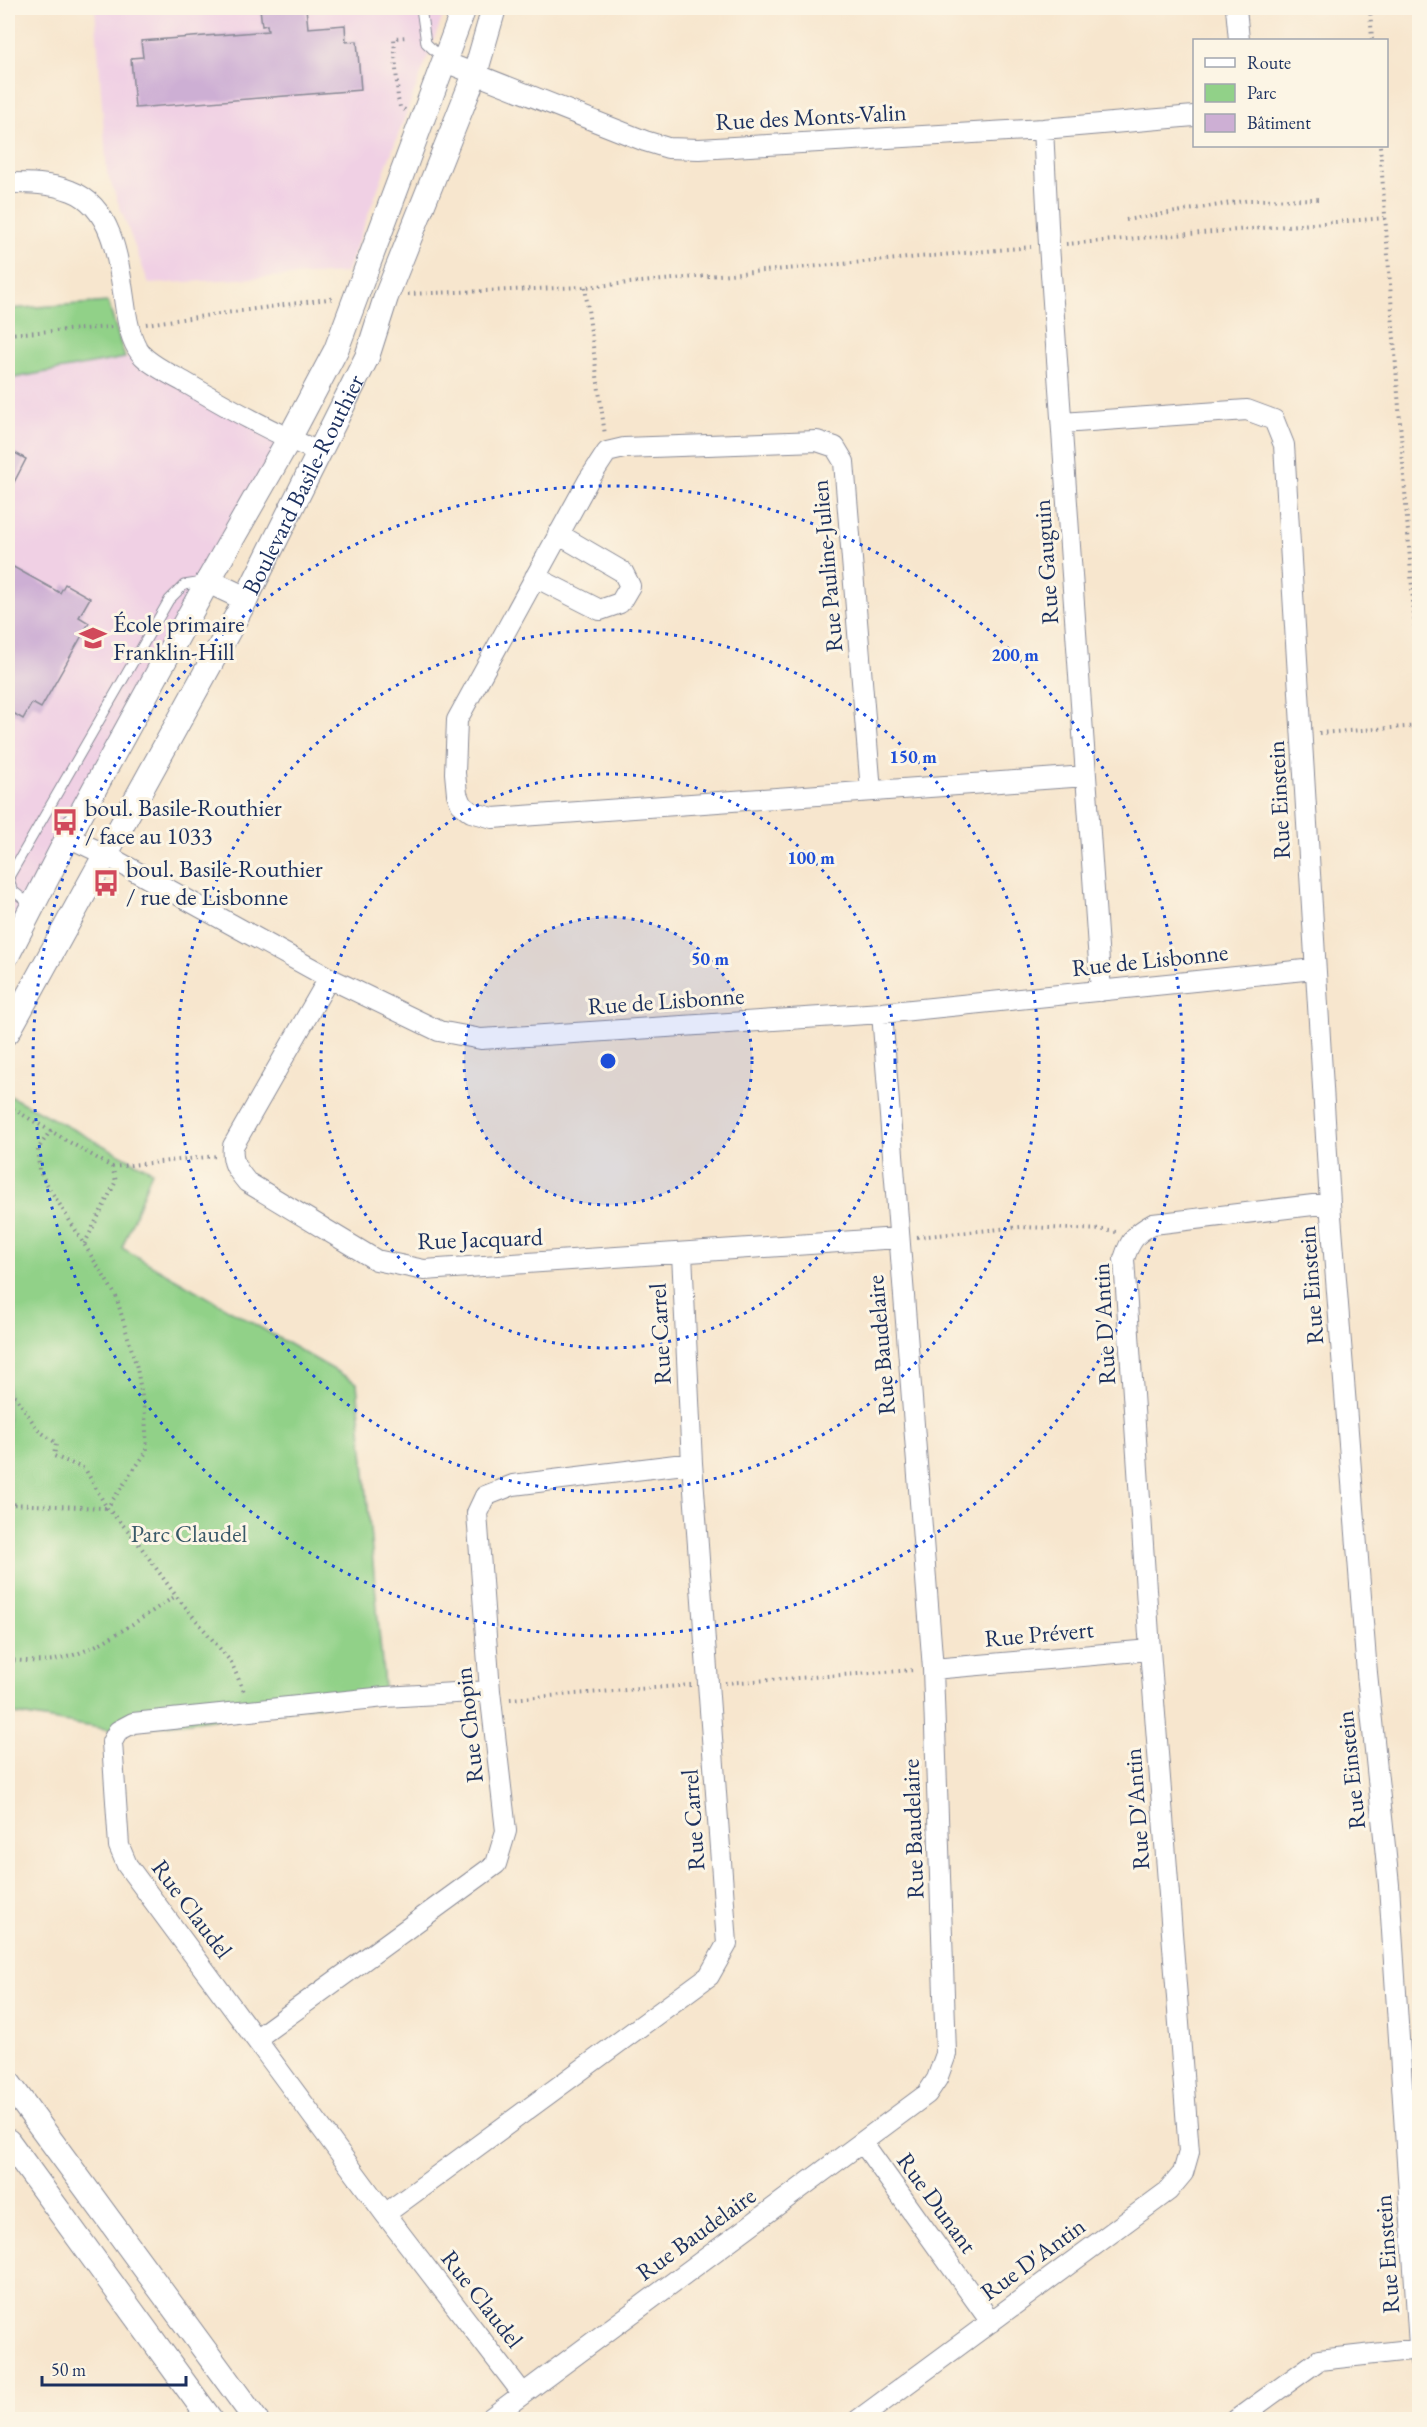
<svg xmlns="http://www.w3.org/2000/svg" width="1427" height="2427" viewBox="0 0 1427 2427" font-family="'EB Garamond',serif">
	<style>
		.built { fill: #f0d0e4 }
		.green { fill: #91d188; stroke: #568073; stroke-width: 1.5 }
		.building { fill: #cdafd4 }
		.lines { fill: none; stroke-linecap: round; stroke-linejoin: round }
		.service-casing { stroke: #898a96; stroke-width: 11 }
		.minor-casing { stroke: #898a96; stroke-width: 22 }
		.tertiary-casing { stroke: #898a96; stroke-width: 26 }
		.path { stroke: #898a96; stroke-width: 4; stroke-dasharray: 1.5 4.5; stroke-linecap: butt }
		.service { stroke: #fff; stroke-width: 9 }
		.minor { stroke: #fff; stroke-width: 20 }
		.tertiary { stroke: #fff; stroke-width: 24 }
		.ring { fill: none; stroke: #1d4ed8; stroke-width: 3; stroke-dasharray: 3 6 }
		.labels { text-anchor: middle; stroke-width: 6; stroke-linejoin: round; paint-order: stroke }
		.street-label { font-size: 24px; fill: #1b2f5e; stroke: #fcf5e5 }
		.poi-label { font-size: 24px; fill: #1b2f5e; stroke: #fcf5e5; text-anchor: start }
		.park-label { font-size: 24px; fill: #385868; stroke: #fcf5e5 }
		.centre { fill: #1d4ed8; stroke: #fcf5e5; stroke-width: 3 }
		.ring-label { font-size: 18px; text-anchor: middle; font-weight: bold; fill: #1d4ed8; stroke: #fcf5e5; stroke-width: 6; stroke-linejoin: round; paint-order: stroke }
	</style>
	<rect width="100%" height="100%" fill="#fcf5e5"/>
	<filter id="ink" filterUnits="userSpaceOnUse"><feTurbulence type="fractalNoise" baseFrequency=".0167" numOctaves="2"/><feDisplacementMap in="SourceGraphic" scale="12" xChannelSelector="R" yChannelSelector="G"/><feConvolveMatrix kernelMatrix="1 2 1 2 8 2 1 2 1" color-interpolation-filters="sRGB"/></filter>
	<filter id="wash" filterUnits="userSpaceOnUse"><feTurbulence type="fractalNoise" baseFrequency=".008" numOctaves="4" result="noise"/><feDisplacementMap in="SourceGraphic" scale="24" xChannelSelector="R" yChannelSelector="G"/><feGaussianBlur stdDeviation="1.35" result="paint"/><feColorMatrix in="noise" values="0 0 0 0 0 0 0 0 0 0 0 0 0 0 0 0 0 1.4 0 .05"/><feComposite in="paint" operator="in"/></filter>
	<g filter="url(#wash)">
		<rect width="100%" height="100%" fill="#f7e6ce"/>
		<path class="built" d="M95,8H446L346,273L149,284L107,173Z
			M142,355L289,439L8,949V379Z"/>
		<path class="green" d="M108,302L125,358L8,379V309Z
			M8,1095L152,1171L122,1248L357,1383L385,1697L118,1731L8,1713Z"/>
		<g id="blocks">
			<path class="building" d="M260,8H306L308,28L345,25L346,42L357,41L361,90L135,108L131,58L143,57L141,41L268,31L267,25L262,26Z
				M8,449L26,459L8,494Z
				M8,564L60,593L65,584L90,598L79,617L89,623L41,708L32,703L23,719L8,710Z"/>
		</g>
	</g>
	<g filter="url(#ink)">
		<use href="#blocks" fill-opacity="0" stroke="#898a96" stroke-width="1.5"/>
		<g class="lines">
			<defs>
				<path id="service" d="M421,8L426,43L444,60
					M31,905L12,890L9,877L169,600L184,585L203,582"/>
				<path id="minor" d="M1236,8L1239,40
					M445,62L645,141L668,148L699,149L1043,129L1194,116
					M1043,129L1049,245L1101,991
					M8,183C28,183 51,183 71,191C114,207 119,265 125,305C127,321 131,344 143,356C154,367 172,375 186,383C229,408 273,433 320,452
					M1062,423L1247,410L1274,420L1284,445L1330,1203L1367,1673L1389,1885L1420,2361
					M535,577L600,610L620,603L630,586L623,572L558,534
					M871,791L844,462L835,447L817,441L624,448L607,452L588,481L457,720L455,773L457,794L461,804L471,812L493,818L1086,776
					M68,837L104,854L329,978L439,1031L481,1039L882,1013L1314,969
					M329,978L233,1146C231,1162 237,1170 247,1182L376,1260L424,1270L898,1238
					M933,1669L1150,1650
					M490,1691L385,1697L133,1723L118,1731L112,1742L119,1846L127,1865L385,2214L523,2394
					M257,2038L496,1864L506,1831L490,1691L477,1513L485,1496L513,1485L692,1463
					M863,2143L991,2322
					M385,2214L709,1976L727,1944L692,1463L682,1254
					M488,2420L927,2094L937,2079L946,2054L933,1669L882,1013
					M858,2420L1168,2191L1183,2173L1189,2152L1150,1650L1124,1259C1130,1240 1136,1233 1153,1224L1330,1203
					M1236,2420L1319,2360L1419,2349"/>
				<g id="tertiary">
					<path d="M208,581L246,599"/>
					<path d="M8,954L68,837L208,581L289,439L336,350L464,8"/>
					<path id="s1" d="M8,1032L246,599L367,357L386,297L475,74L494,8"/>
					<path d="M8,2082L256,2420"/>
					<path d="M8,2141L211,2420"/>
				</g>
			</defs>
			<use href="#service" class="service-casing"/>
			<use href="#minor" class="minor-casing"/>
			<use href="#tertiary" class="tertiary-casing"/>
			<path class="path" d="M1370,8L1372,40
				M405,110L400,107L398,99L394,38L408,37
				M1380,146L1420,698
				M1126,220L1250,200L1318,199
				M1066,244L1385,218
				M585,287L605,435
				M408,294L585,287L1031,247
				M146,324L335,298
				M8,334L112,327
				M1319,733L1420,726
				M8,1106L112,1167L116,1181L84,1245
				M51,1130L38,1149L39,1171L116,1296L137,1368L145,1414L147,1451L107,1508L133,1536L176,1596L231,1662L245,1694
				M112,1167L217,1156
				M917,1237L1021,1227L1104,1230L1116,1232
				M8,1385L38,1430L56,1443L54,1456L85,1469L107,1508
				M8,1504L107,1508
				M8,1660C25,1661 46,1663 63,1658C99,1650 143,1616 176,1596
				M725,1683L915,1670
				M510,1699L691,1685"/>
			<use href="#service" class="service"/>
			<use href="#minor" class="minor"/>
			<use href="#tertiary" class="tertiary"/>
		</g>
	</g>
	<circle cx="608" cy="1061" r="144" fill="#1d4ed8" fill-opacity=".12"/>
	<g class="ring">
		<circle cx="608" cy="1061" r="144"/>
		<circle cx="608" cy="1061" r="287"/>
		<circle cx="608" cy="1061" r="431"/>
		<circle cx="608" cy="1061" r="575"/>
	</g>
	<defs>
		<symbol id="school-bare" viewBox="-9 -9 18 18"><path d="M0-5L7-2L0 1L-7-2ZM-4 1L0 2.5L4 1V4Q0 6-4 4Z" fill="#d1495b" stroke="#fcf5e5" stroke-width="2.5" paint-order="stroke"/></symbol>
		<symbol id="bus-bare" viewBox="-9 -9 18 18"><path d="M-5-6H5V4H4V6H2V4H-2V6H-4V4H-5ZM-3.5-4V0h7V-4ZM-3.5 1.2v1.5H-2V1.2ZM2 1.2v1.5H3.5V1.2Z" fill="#d1495b" stroke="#fcf5e5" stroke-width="2.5" paint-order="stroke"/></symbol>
	</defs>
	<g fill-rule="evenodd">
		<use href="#school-bare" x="74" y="619" width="38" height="38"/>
		<use href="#bus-bare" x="46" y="803" width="38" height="38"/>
		<use href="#bus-bare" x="87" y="864" width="38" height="38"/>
	</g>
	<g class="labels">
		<g class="street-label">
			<text transform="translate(811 117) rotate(-3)" y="8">Rue des Monts-Valin</text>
			<text dy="8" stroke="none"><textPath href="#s1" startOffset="622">Boulevard Basile-Routhier</textPath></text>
			<text transform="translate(1046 562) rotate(-94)" y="8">Rue Gauguin</text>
			<text transform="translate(827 566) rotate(-95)" y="8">Rue Pauline-Julien</text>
			<text transform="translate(1279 800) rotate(-93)" y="8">Rue Einstein</text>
			<text transform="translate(1150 960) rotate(-6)" y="8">Rue de Lisbonne</text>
			<text transform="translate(666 1001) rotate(-4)" y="8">Rue de Lisbonne</text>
			<text transform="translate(480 1239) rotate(-2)" y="8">Rue Jacquard</text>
			<text transform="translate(1311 1285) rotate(-94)" y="8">Rue Einstein</text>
			<text transform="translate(1104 1324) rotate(-93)" y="8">Rue D'Antin</text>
			<text transform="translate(660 1334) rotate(-93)" y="8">Rue Carrel</text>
			<text transform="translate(881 1345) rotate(-95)" y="8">Rue Baudelaire</text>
			<text transform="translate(1039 1634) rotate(-5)" y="8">Rue Prévert</text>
			<text transform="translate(469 1725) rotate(-96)" y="8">Rue Chopin</text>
			<text transform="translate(1351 1770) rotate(-96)" y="8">Rue Einstein</text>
			<text transform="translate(1137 1809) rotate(-94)" y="8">Rue D'Antin</text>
			<text transform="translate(693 1820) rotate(-94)" y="8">Rue Carrel</text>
			<text transform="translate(913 1829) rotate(-92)" y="8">Rue Baudelaire</text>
			<text transform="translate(192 1909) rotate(53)" y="8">Rue Claudel</text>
			<text transform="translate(937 2203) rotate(54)" y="8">Rue Dunant</text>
			<text transform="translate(696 2234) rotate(-36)" y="8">Rue Baudelaire</text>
			<text transform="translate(1387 2254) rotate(-94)" y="8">Rue Einstein</text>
			<text transform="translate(1033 2259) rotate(-36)" y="8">Rue D'Antin</text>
			<text transform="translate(482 2299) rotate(52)" y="8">Rue Claudel</text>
		</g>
		<g class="poi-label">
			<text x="113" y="632">École primaire<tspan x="113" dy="28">Franklin-Hill</tspan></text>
			<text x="85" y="816">boul. Basile-Routhier<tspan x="85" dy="28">/ face au 1033</tspan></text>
			<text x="126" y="877">boul. Basile-Routhier<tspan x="126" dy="28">/ rue de Lisbonne</tspan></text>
		</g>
		<g class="park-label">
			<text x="189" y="1542">Parc Claudel</text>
		</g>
	</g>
	<circle cx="608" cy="1061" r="9" class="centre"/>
	<g class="ring-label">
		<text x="1015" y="661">200 m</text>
		<text x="913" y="763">150 m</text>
		<text x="811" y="864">100 m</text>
		<text x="710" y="965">50 m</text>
	</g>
	<rect width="1427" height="2427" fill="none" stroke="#fcf5e5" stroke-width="30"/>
	<rect x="1193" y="39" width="195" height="108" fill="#fcf5e5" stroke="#a2a6af" stroke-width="1.5"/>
	<rect x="1205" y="58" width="30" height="9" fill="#ffffff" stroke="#a2a6af" stroke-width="1.5"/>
	<text x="1247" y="69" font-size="18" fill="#1b2f5e">Route</text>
	<rect x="1205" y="84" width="30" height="18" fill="#91d188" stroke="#a2a6af" stroke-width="1.5"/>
	<text x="1247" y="99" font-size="18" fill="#1b2f5e">Parc</text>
	<rect x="1205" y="114" width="30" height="18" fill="#cdafd4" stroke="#a2a6af" stroke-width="1.5"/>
	<text x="1247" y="129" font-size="18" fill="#1b2f5e">Bâtiment</text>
	<path d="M42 2376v9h144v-9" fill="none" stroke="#1b2f5e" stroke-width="3"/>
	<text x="51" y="2376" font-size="18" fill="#1b2f5e" stroke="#fcf5e5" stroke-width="4.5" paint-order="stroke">50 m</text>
</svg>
